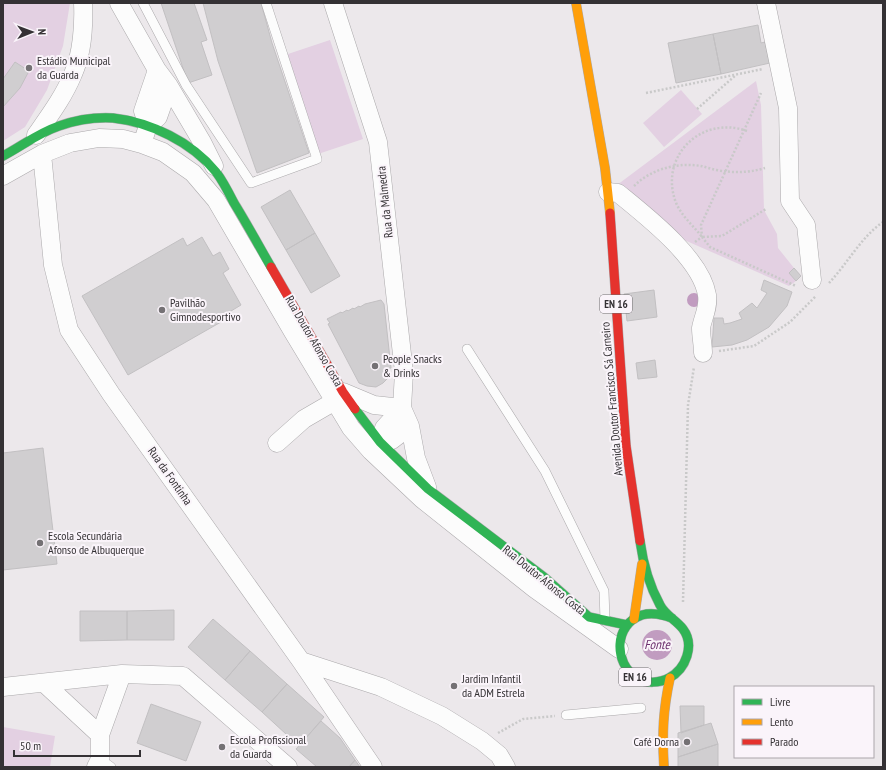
<svg xmlns="http://www.w3.org/2000/svg" width="886" height="770" viewBox="0 0 886 770" font-family="'PT Sans Narrow',sans-serif">
	<style>
		.green { fill: #e3d0e2 }
		.water { fill: #c19cc0 }
		.building { fill: #d0ced0; stroke: #c2c0c2 }
		.lines { fill: none; stroke-linecap: round; stroke-linejoin: round }
		.lane-casing { stroke: #aba9ab; stroke-width: 10 }
		.street-casing { stroke: #aba9ab; stroke-width: 19 }
		.fast-casing { stroke: #aba9ab; stroke-width: 10 }
		.slow-casing { stroke: #aba9ab; stroke-width: 10 }
		.jam-casing { stroke: #aba9ab; stroke-width: 10 }
		.path { stroke: #c9c9c9; stroke-width: 2.5; stroke-dasharray: 2 2; stroke-linecap: butt }
		.lane { stroke: #fcfcfc; stroke-width: 9 }
		.street { stroke: #fcfcfc; stroke-width: 18 }
		.fast { stroke: #30b455; stroke-width: 9 }
		.slow { stroke: #ff9f0a; stroke-width: 9 }
		.jam { stroke: #e5322d; stroke-width: 9 }
		.poi-dot { fill: #747174; stroke: #faf4fa; stroke-width: 1.5 }
		.labels { text-anchor: middle; stroke-width: 4; stroke-linejoin: round; paint-order: stroke }
		.shield { fill: #faf4fa; stroke: #6f6c6f; stroke-width: 1 }
		.shield-label { font-size: 11px; font-weight: bold; fill: #343134 }
		.poi-label { font-size: 12px; fill: #343134; stroke: #faf4fa; text-anchor: start }
		.street-label { font-size: 12px; fill: #343134; stroke: #faf4fa }
		.water-label { font-size: 13px; font-style: italic; fill: #6a2d6b; stroke: #faf4fa }
	</style>
	<rect width="100%" height="100%" fill="#ece8eb"/>
	<path class="green" d="M3,3H70L63,46L47,90L25,127L3,141Z
		M330,40L363,139L318,154L285,55Z
		M756,81L761,105L764,210L777,234L778,248L794,268L789,273L796,281L789,286L682,239L617,185Z
		M681,90L702,114L664,147L643,123Z
		M3,727L55,736L50,767H3Z"/>
	<path class="water" d="M687 300a7 7 0 1 1 14 0a7 7 0 1 1-14 0Z
		M642 645a15 15 0 1 1 30 0a15 15 0 1 1-30 0Z"/>
	<path class="building" d="M161,3H194L207,40L201,42L212,75L188,83Z
		M203,3H261L272,43L309,153L257,173L218,61Z
		M758,25L761,43L765,42L770,63L721,74L713,34Z
		M713,34L721,74L676,83L668,43Z
		M15,62L29,71L20,88L3,107V79Z
		M290,190L315,233L286,250L261,207Z
		M315,233L340,276L311,293L286,250Z
		M202,237L213,256L220,252L229,269L223,273L241,305L226,314L228,318L128,375L82,296L183,238L187,246Z
		M794,268L801,276L796,281L789,273Z
		M764,280L792,292L787,306L769,327L747,340L732,345L712,347L714,318H723L724,324L730,323L742,319L739,313L752,303L757,308L767,293L761,290Z
		M654,290L657,317L627,321L624,294Z
		M381,300L384,304L391,368L386,369L387,379L383,383L376,387L367,386L359,383L328,324L330,323L327,319L341,312L342,313L347,310L348,311L353,308L354,309L359,306L360,307L365,304Z
		M655,360L657,377L638,379L636,363Z
		M43,448L57,564L3,570V453Z
		M174,610V640H127V611Z
		M80,611H127V640L80,641Z
		M213,619L250,651L225,680L188,647Z
		M250,651L287,684L262,712L225,680Z
		M287,684L324,717L299,746L262,712Z
		M151,704L201,722L186,761L137,743Z
		M680,706H704V725L681,733Z
		M321,721L340,738L355,760L349,767H317L296,749Z
		M711,723L718,744L678,757V733Z
		M718,744V767H678V757Z
		M355,760L360,767H349Z"/>
	<g class="lines">
		<defs>
			<path id="lane" d="M143,3L186,85L251,183L317,159L266,3
				M467,349L545,471L604,591L605,620
				M566,715L641,708
				M100,759L111,767"/>
			<path id="street" d="M119,3L157,70L169,86L202,142L214,166
				M333,3L378,142L404,372L402,408L410,426L416,458L427,487
				M766,3L788,108L790,201L806,225L812,280
				M148,126L143,111L157,70
				M36,135C50,115 64,96 73,74C82,54 84,25 83,3
				M144,138L148,126L158,117L169,86
				M42,154L53,265L69,330L111,394L301,661L373,767
				M3,176L42,154L70,143L99,138L123,139L142,144L163,152L193,173L216,200L293,332L351,428L371,451L422,499L535,589L619,649
				M608,192L618,193C646,216 701,258 707,295C709,307 703,317 701,328C701,336 703,345 703,353
				M343,392L374,405L402,408
				M380,442L392,440L410,426
				M277,443L304,419L335,401
				M373,449L380,442L384,428L402,408
				M301,661L381,687L442,716L482,741L499,755L506,767
				M44,683L100,735V759L96,767
				M3,687L122,674L183,676L288,767
				M100,735L122,674"/>
			<path id="fast" d="M3,156C22,146 38,133 59,126C76,120 95,117 113,118C150,122 192,142 216,172C223,181 229,193 234,203C247,224 259,246 271,267
				M355,409L380,442L428,489L544,577L589,617L627,625
				M640,541C643,563 649,585 660,605C665,615 676,620 683,629C695,645 686,669 669,678C660,683 646,684 637,678C613,663 614,624 642,615C653,612 662,615 672,618"/>
			<path id="slow" d="M576,3L605,168L610,213
				M634,619L642,564
				M664,767C662,734 663,710 670,678"/>
			<path id="jam" d="M610,213L626,446L640,541
				M271,267L343,392L355,409"/>
		</defs>
		<use href="#lane" class="lane-casing"/>
		<use href="#street" class="street-casing"/>
		<use href="#fast" class="fast-casing"/>
		<use href="#slow" class="slow-casing"/>
		<use href="#jam" class="jam-casing"/>
		<path class="path" d="M646,93L763,69
			M697,109L736,75
			M747,131C702,115 660,155 675,200C680,215 693,225 702,237L722,236L766,209
			M634,186C651,169 678,162 701,166C706,167 711,169 716,170C733,173 748,173 765,168
			M702,237L710,247L796,286
			M695,242L702,237L701,225L761,93
			M829,283C847,264 862,236 883,222
			M719,351L754,346L790,322L816,296
			M683,602L688,405L694,367
			M498,733L523,719L555,716"/>
		<use href="#lane" class="lane"/>
		<use href="#street" class="street"/>
		<use href="#fast" class="fast"/>
		<use href="#slow" class="slow"/>
		<use href="#jam" class="jam"/>
	</g>
	<g class="poi-dot">
		<circle cx="29" cy="68" r="4"/>
		<circle cx="162" cy="310" r="4"/>
		<circle cx="375" cy="366" r="4"/>
		<circle cx="40" cy="543" r="4"/>
		<circle cx="454" cy="686" r="4"/>
		<circle cx="687" cy="742" r="4"/>
		<circle cx="222" cy="747" r="4"/>
	</g>
	<g class="labels">
		<g class="shield">
			<rect x="600" y="295" width="32" height="18" rx="3"/>
			<rect x="619" y="668" width="32" height="18" rx="3"/>
		</g>
		<g class="shield-label">
			<text x="616" y="308">EN 16</text>
			<text x="635" y="681">EN 16</text>
		</g>
		<g class="poi-label">
			<text x="37" y="65">Estádio Municipal<tspan x="37" dy="14">da Guarda</tspan></text>
			<text x="170" y="307">Pavilhão<tspan x="170" dy="14">Gimnodesportivo</tspan></text>
			<text x="383" y="363">People Snacks<tspan x="383" dy="14">&amp; Drinks</tspan></text>
			<text x="48" y="540">Escola Secundária<tspan x="48" dy="14">Afonso de Albuquerque</tspan></text>
			<text x="462" y="683">Jardim Infantil<tspan x="462" dy="14">da ADM Estrela</tspan></text>
			<text x="230" y="744">Escola Profissional<tspan x="230" dy="14">da Guarda</tspan></text>
			<text x="679" y="746" text-anchor="end">Café Dorna</text>
		</g>
		<g class="street-label">
			<text transform="translate(385 202) rotate(-96)" y="4">Rua da Malmedra</text>
			<text transform="translate(314 341) rotate(60)" y="4">Rua Doutor Afonso Costa</text>
			<text transform="translate(612 399) rotate(-95)" y="4">Avenida Doutor Francisco Sá Carneiro</text>
			<text transform="translate(170 476) rotate(55)" y="4">Rua da Fontinha</text>
			<text transform="translate(544 580) rotate(39)" y="4">Rua Doutor Afonso Costa</text>
		</g>
		<g class="water-label">
			<text x="657" y="649">Fonte</text>
		</g>
	</g>
	<rect width="886" height="770" fill="none" stroke="#343134" stroke-width="8"/>
	<rect x="734" y="686" width="140" height="72" fill="#faf4fa" stroke="#aba6ab"/>
	<rect x="742" y="699" width="20" height="6" fill="#30b455" stroke="#aba6ab"/>
	<text x="770" y="706" font-size="12" fill="#343134">Livre</text>
	<rect x="742" y="719" width="20" height="6" fill="#ff9f0a" stroke="#aba6ab"/>
	<text x="770" y="726" font-size="12" fill="#343134">Lento</text>
	<rect x="742" y="739" width="20" height="6" fill="#e5322d" stroke="#aba6ab"/>
	<text x="770" y="746" font-size="12" fill="#343134">Parado</text>
	<g transform="translate(32 32) rotate(89)" stroke="#faf4fa" stroke-width="3" paint-order="stroke">
	<path d="M0-3L7 15L0 10L-7 15Z" fill="#343134"/>
	<text y="-6" font-size="11" font-weight="bold" text-anchor="middle" fill="#343134">N</text>
	</g>
	<path d="M14 750v6h126v-6" fill="none" stroke="#343134" stroke-width="2"/>
	<text x="20" y="750" font-size="12" fill="#343134" stroke="#faf4fa" stroke-width="3" paint-order="stroke">50 m</text>
</svg>
